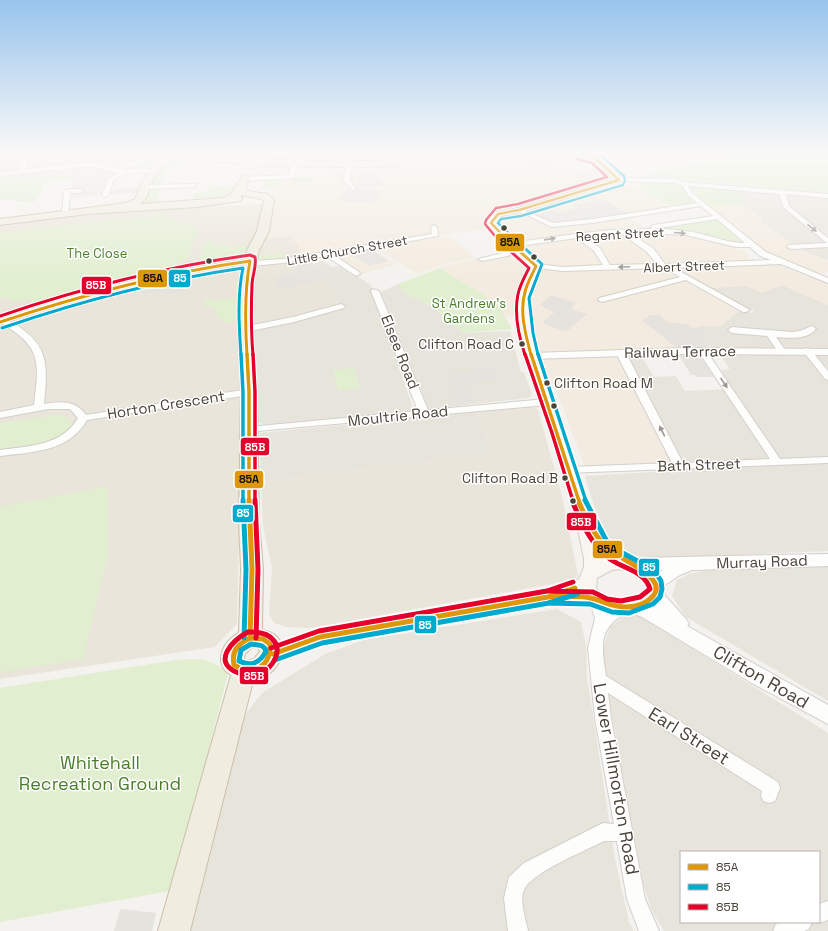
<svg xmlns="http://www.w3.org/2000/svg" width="828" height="931" viewBox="0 0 828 931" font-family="'Space Grotesk',sans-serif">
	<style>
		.residential { fill: #e7e4dc; fill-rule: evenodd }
		.commercial { fill: #f3ebdf }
		.education { fill: #eae5da }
		.green { fill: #e1eecf }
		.parking { fill: #e6e3df }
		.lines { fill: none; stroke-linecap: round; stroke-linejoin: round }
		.minor-casing { stroke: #d2d0cb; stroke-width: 2 }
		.tertiary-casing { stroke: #d2d0cb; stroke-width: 2 }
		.secondary-casing { stroke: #d3cfc5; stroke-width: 2 }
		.primary-casing { stroke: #d6cebb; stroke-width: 2 }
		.trunk-casing { stroke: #ccbfa9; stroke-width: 2 }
		.minor { fill: #fdfdfc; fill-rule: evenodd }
		.tertiary { fill: #fdfdfc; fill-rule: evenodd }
		.secondary { fill: #f7f6f1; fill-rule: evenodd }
		.primary { fill: #f2efe6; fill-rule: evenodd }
		.trunk { fill: #f0ece0; fill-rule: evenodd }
		.bus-1-far3-casing { stroke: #fff; stroke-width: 4 }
		.bus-1-far2-casing { stroke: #fff; stroke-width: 5 }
		.bus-1-far1-casing { stroke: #fff; stroke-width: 6 }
		.bus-1-casing { stroke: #fff; stroke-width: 8 }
		.bus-2-far3-casing { stroke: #fff; stroke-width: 4 }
		.bus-2-far2-casing { stroke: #fff; stroke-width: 5 }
		.bus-2-far1-casing { stroke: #fff; stroke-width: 6 }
		.bus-2-casing { stroke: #fff; stroke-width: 8 }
		.bus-3-far3-casing { stroke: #fff; stroke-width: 4 }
		.bus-3-far2-casing { stroke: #fff; stroke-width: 5 }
		.bus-3-far1-casing { stroke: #fff; stroke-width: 6 }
		.bus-3-casing { stroke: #fff; stroke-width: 8 }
		.bus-1-far3 { stroke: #dd9709; stroke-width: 2.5 }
		.bus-1-far2 { stroke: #dd9709; stroke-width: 3 }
		.bus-1-far1 { stroke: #dd9709; stroke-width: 3.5 }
		.bus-1 { stroke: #dd9709; stroke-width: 5 }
		.bus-2-far3 { stroke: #00a9ce; stroke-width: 2.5 }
		.bus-2-far2 { stroke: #00a9ce; stroke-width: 3 }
		.bus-2-far1 { stroke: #00a9ce; stroke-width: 3.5 }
		.bus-2 { stroke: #00a9ce; stroke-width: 5 }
		.bus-3-far3 { stroke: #e4002b; stroke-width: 2.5 }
		.bus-3-far2 { stroke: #e4002b; stroke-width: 3 }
		.bus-3-far1 { stroke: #e4002b; stroke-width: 3.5 }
		.bus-3 { stroke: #e4002b; stroke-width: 5 }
		.oneway { fill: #9b9791 }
		.bus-dot { fill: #4b4439; stroke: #fff; stroke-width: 1.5 }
		.labels { text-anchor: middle; stroke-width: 3; stroke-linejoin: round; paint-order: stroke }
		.far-street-label { font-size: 13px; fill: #4b4439; stroke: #fff }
		.far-park-label { font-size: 13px; fill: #4a7f2a; stroke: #fff }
		.bus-label { font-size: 14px; fill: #4b4439; stroke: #fff; text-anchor: end }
		.street-label { font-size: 15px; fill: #4b4439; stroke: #fff }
		.near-street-label { font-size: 18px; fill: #4b4439; stroke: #fff }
		.near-park-label { font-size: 18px; fill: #4a7f2a; stroke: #fff }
		.line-badge { stroke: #fff; stroke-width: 1.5 }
		.badge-label { font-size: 11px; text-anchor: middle; font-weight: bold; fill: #fff }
		.pale-badge-label { font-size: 11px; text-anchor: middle; font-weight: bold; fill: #111 }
	</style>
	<rect width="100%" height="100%" fill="#f4f2ee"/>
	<path class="residential" d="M0,153H159L160,155L116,167L91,162L35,169L28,168L27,162L21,158H0Z
		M0,160H17L19,169L0,173Z
		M94,166L108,171L117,172L118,174L107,180L102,195L71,197L73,174L0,183V175Z
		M742,189L828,198V260L795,248H798L759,220L762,219L743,205Z
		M323,260L332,267L340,265L371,285L414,411L265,425L258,421L254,330L301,320L339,305L321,269L314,264Z
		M398,284L406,294L433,307L463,333L510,331L521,372H524L532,394L529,398L429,409L381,292Z
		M782,285L828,305V551L667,558L637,556L621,551L607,538L594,506L585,476L687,470L627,356L641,355L654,377L676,376L685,391L733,389L721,370L730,369L720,355L742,354L738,348H710L699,325L720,326L740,310L751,313L754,310L744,308L708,288L747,286L762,293Z
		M476,412L493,454L261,482L259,433Z
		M828,565V701L686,617L672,596L677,580L689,574L707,570Z
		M557,609L581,622L586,646L587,677L615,859L629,922L634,931H190L242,719L262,693L325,654L364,640Z
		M631,614L642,617L828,733V931H664L652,911L641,878L622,777L619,748L602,674V651L610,627L624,616ZM681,852H819V922H681Z"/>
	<path class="commercial" d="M504,155L533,174L548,172L553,173L560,168H595L602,170L609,177L607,180L512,209L524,211L618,184L622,187H636L647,192L644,193L671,207L622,214L643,227L629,229L643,233L684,236L720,243L745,251L751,261L656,266L740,310L720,326H699L710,348L619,353L674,465L585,468L562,405L533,338L525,306L517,305V316L504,317L499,307L487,299V297L440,268L475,259H485L513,253L528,264L527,277L540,266L536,257L518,246L496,225V222L485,223L490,228L488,229L365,245L397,264L359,275L327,253L304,257L292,237L264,239L275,179H250L254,169L266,166L291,167L290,178L326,177L328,170H362Z
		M743,205L763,219L760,220L779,235L799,248L797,249L828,260V271L821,274L778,258L761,250L708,206Z
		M450,237L476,257L436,267L419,274L372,247Z
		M778,265L828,284V305L782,285L762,293L747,286L708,288L670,267Z"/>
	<path class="education" d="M262,204L257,232L253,239L292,237L304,257L321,269L339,305L293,318L238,329L242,380L237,624L215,647L0,679V224L87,213Z
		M533,407L538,410L562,496L578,575L574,580L310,628L286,627L274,623L269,614L272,568L263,527L261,482L493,454L476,412Z"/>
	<path class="green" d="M742,153H828V194L689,180L645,179L640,176Z
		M160,155L151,169H122L153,159L149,157Z
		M192,159L166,172L160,185L153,184C165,160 166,161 192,159Z
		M73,174V178L43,182L42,194L34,202L0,200V183Z
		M261,178H278V182H292L293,178H319V180L313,182L280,183L279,187L263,189L265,180H260Z
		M636,182L680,184L697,203L668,205L644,193L646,192L640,188H642Z
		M207,185L234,187C226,201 207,201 193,202L195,193L208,192Z
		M691,185L742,189L743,205L708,206L690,189L689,187Z
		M161,188L157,205L145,204V198L150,189Z
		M164,216L198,228L188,259L164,269L89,287L40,302L32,301L31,299L12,302L9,298H0V233L82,223Z
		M717,220L743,243L701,233L660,228Z
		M214,240L212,246H218L220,244H227L229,247H248L242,257L199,263L205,242Z
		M280,252L284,255V260L257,261V255L276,254Z
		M440,268L487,297V299L499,307L512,329L463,333L433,307L406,294L398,284Z
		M185,276L188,285C174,293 156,288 140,291L138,287Z
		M236,283H240L238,321L224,323L215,315V308L204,306L206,299L209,297V299L212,302L217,301L218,299L235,298Z
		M354,368L360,388L338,390L333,370Z
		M56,415C67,416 71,417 74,428L71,435L0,455V423Z
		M107,486L108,554L83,659L0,672V507Z
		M176,660C201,659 208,657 228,673L177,875L175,890L0,922V688Z"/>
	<path class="parking" d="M273,153H328L304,155L303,160L298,159V158H271Z
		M358,153H420L365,158L364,161H358Z
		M692,153H732L696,159L684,154Z
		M521,154H554V158L576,164L561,165L553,163L550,167L554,169L552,171L535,174L509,155Z
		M560,168L588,171L590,172L589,177L581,178L555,172Z
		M370,171L383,182H380L383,186L358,187L360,172Z
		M138,187L136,193L108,194L113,189Z
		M350,188L382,191L381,193H383L377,202L373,203L347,202L338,200L345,190Z
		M604,200L628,213L604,216L594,220L551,224L536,216L552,210L558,213L578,208L572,205Z
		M369,248L389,261L369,266L348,252Z
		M306,259L321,269L326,280L298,284L299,287L279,290L275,279L281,278V274L294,273L293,262Z
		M179,288L187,290L185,293L161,295L159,292L142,295L140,291L153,289L174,290Z
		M551,295L576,303L571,309L587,314L566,332L552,327L542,322L554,313L540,305Z
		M650,315H660L666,322L688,324L693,328L700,327L710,348L678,349L645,323L643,320Z
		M679,355H699L714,377H696L695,375H691Z
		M495,369L498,379L454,383L451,373Z
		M468,386L475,402L458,404L451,388Z
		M120,909L156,913L152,931H114Z"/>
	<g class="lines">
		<defs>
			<path id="minor" d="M335,153H341L339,164L336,166L333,164Z
				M150,156L152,159L121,169H154L156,170V172L127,173L114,180L108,195L105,197L102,195L109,178L119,173L90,166L0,176V172L22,170L20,161H0V157L23,158L26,161L28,169L90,162L117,169V167Z
				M350,162L353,164L349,180L356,188L353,190L343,180L347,164Z
				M294,164L297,166L294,178L245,181L242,179L245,177L289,175L291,166Z
				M619,178L675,179L685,182L828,194V198L786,194L789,206L828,238V247L791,249L787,247L788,245L827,243L784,208L779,194L688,186L692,193L766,252L828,278V283L781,264L674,268L750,310L746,312H743L686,280L602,302L598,300L599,298L680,277L664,268L563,271L536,268L532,266L536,264L563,267L603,265L594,251L577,238L512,247L508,245L512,243C569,235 628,224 685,231C706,233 725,243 745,243L717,219L653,229L650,227L653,225L713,216L701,206L592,223L552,227L516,210L521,209L553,223L592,219L697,203L688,195L682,185L674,183L617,181L616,180ZM649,233L686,235L736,247H750L760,256L771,260L665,264L653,248L631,234ZM622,234L647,252L657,264L610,265L600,248L584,237Z
				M196,184V186L194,187L144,189L141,187L144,185Z
				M67,189H80L83,191L80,193H70L68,214L65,216L62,214L64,191Z
				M434,225L437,227L438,236L334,255L359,272L360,274L356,276L326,256L283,263L250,266L247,264C166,274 87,294 10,321C49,344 48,362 44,404C60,401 76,400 86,415L249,389L254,392L249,395L87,420C69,452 32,452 0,456V450C29,446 62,446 78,418L70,409H48L0,418V412L34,405C39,362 42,348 3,324L0,325V319C82,291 164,270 250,259L253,261L283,259L432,234L431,227Z
				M519,249L523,251L522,253L482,261L478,259Z
				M372,289L379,291L428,410L547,399L552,402L547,405L245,432L244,430L245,428L249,427L418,411L371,291Z
				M341,304L345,306L344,308L294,322L245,332L241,329L242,327L293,317Z
				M812,326L816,329C807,340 789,338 776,337L786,351L782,354L779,353L767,336L732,333L728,330L732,327L792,332L800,331Z
				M702,348L705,349L780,459L828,457V463L565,473L563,471L569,467L672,463L616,353L621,350L626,353L683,463L770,459L698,351Z
				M807,348L810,349L828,371V380L825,379L803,351Z
				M597,597L602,598L607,612L627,603L632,604L634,608C630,614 624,614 618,618C597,633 603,654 606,676L778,782L780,788L775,801L769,803L763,801L761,795L762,791L608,693L611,718L645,899L659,931H639L627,899L617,841H604C585,851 535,871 525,888C518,899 526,919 528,931H508L504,898L509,877L524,863L597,826L603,823L614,824L595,718L588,648L595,618L590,602L592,598Z
				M828,901V920L819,923L815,922H819V904Z
				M781,922H812L809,929L804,931H773L776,924Z"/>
			<path id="tertiary" d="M684,348L828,349V355L684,354L532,359L526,356L532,353Z
				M828,554V566L692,570L680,575L659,589L686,619L689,624L687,626L828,705V724L750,682L642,617L628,611L625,606L628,601L634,599L655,608L646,594L650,589L647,584L649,580L663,570H634L628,568L626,564L628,560L634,558Z"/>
			<path id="secondary" d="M159,153H167L162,166L158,168L154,166Z
				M170,153H182L199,158L195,160Z
				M578,153C596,151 612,167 623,180L522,212L501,216L496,223L541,266L529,294L530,318L538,356L592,515C596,522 600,531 605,537C623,558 656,558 665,588C665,618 607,617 589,605C585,602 582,598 580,593L548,604L321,644L273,662L266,660L263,654L266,648L320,629L547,590L579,579L584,567V559L578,529L579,521L576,515L526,356L518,318L519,294L531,267L492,231L486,223L495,212L518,208L613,179L592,160ZM600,550L610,558L601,560ZM612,570C626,568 650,573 646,592C636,603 603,603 596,588L597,578Z"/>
			<path id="primary" d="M255,153H263L255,169H249L248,167Z"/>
			<path id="trunk" d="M456,153H504L500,156L466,159L462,157C438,160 414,164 390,166C347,169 303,166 259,165C238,165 192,157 175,162C146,171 153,197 140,204L224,198L231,194L242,176L245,175L250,178L246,186L248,191L268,194L274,200L269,231L259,250L252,282V329L257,392L259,522L263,569L262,630C275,632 281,639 284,651C278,668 270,677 253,681L190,931H158L231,675C212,664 223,640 239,633L241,569L239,522L241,392L238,329L240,282L247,250L257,231L264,201L261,199L241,195L242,199L241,201L197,207L88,214L0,225V219L126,203L135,199C143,179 148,165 170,157C190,151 228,159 249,159C296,160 343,163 390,160C412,159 434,155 456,153ZM252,647L258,648L260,651L254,659L247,661L244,659L245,654Z
				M575,153H609C602,160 585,157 576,155Z"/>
		</defs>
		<use href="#minor" class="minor-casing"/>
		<use href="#tertiary" class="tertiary-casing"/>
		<use href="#secondary" class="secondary-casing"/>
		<use href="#primary" class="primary-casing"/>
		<use href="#trunk" class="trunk-casing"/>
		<use href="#minor" class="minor"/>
		<use href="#tertiary" class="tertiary"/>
		<use href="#secondary" class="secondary"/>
		<use href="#primary" class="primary"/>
		<use href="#trunk" class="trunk"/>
		<defs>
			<path id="bus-1-far3" d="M509,242L491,223L498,214L519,210L619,180L595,158L579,153"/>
			<path id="bus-1-far2" d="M508,241L536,266C532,275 527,283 525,292C519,312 526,336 531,355
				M0,322C82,295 164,273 250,261C244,292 245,324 247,355"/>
			<path id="bus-1-far1" d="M247,354L249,392V501
				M531,354L579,501"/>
			<path id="bus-1" d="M249,500L252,569L250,638
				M548,597C562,597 577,595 591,598C604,601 611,607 626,607C636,607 646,604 653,596C670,577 616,558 606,547C593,534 585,517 578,500
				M250,638L263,639L270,644C271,660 262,671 246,671L234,665C231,651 238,644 250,638Z
				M273,654L320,637L548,597L575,588"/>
			<path id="bus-2-far3" d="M518,242L498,223L501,219L521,216L623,185L625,181L624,176L598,153"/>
			<path id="bus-2-far2" d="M517,241L542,264L529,298L533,333L538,355
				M2,328C81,301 160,280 243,268C237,296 239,326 241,355"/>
			<path id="bus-2-far1" d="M241,354L243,392V501
				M538,354L586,501"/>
			<path id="bus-2" d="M243,500L246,569L244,638
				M548,603L590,604L612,612L629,613L653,604L660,597L662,589L661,581L654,570L619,551L606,540L585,500
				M251,644C257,645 264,644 266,651C260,663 251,667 239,661L241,650Z
				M275,660L322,643L549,603L577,594"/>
			<path id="bus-3-far3" d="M500,242L485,224L486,220L496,208L518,204L607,177L592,163L577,159"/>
			<path id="bus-3-far2" d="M499,241L529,268C525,276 520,285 518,294C514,313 519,337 525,355
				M0,316C82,288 164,267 250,255L255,257C257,266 252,276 252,285C251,309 251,332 253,355"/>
			<path id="bus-3-far1" d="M253,354L255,392V501
				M525,354L552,433L573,501"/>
			<path id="bus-3" d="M255,500L258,569L256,638
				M548,591L593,592L607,599L621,601L640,597L650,589C644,569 620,569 606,556C590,542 580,521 572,500
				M248,632C233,640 212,661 236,672C272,689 300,632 250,632
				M271,648L319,631L547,591L573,582"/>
		</defs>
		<use href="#bus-1-far3" class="bus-1-far3-casing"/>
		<use href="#bus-1-far2" class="bus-1-far2-casing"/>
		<use href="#bus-1-far1" class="bus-1-far1-casing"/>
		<use href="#bus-1" class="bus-1-casing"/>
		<use href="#bus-2-far3" class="bus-2-far3-casing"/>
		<use href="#bus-2-far2" class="bus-2-far2-casing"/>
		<use href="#bus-2-far1" class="bus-2-far1-casing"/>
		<use href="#bus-2" class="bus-2-casing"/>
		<use href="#bus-3-far3" class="bus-3-far3-casing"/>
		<use href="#bus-3-far2" class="bus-3-far2-casing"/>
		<use href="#bus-3-far1" class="bus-3-far1-casing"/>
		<use href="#bus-3" class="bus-3-casing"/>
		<use href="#bus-1-far3" class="bus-1-far3"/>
		<use href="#bus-1-far2" class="bus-1-far2"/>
		<use href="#bus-1-far1" class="bus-1-far1"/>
		<use href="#bus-1" class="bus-1"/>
		<use href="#bus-2-far3" class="bus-2-far3"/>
		<use href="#bus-2-far2" class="bus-2-far2"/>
		<use href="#bus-2-far1" class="bus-2-far1"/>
		<use href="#bus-2" class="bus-2"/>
		<use href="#bus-3-far3" class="bus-3-far3"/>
		<use href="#bus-3-far2" class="bus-3-far2"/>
		<use href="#bus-3-far1" class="bus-3-far1"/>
		<use href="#bus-3" class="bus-3"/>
	</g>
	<defs><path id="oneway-solid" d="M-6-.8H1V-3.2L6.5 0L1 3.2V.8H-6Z"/></defs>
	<g class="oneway">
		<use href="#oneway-solid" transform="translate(812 228) rotate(39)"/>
		<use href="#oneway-solid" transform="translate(680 233) rotate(5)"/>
		<use href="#oneway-solid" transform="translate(550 239) rotate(-8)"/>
		<use href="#oneway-solid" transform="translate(624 267) rotate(178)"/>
		<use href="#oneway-solid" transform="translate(724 383) rotate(56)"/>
		<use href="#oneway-solid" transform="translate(662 431) rotate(-117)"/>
	</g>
	<linearGradient id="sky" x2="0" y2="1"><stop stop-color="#98c4ec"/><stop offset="0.54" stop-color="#faf9f7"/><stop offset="1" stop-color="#faf9f7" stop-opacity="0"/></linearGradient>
	<rect width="828" height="283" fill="url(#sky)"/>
	<g class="bus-dot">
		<circle cx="504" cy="228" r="3.5"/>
		<circle cx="534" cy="257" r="3.5"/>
		<circle cx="209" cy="261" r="3.5"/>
		<circle cx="522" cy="344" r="3.5"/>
		<circle cx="547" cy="383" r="3.5"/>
		<circle cx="554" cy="406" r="3.5"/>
		<circle cx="565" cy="478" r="3.5"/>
		<circle cx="573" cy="501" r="3.5"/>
	</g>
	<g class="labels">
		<g class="far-street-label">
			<text transform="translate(620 234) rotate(-3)" y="5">Regent Street</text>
			<text transform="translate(347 250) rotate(-10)" y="5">Little Church Street</text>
			<text transform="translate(684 266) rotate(-2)" y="5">Albert Street</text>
		</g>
		<g class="far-park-label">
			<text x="97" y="258">The Close</text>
			<text x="469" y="308">St Andrew's<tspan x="469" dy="15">Gardens</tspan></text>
		</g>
		<g class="bus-label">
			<text x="514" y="349">Clifton Road C</text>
			<text x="554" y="388" text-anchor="start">Clifton Road M</text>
			<text x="558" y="483">Clifton Road B</text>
		</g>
		<g class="street-label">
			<text transform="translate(400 352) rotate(68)" y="5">Elsee Road</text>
			<text transform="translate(680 352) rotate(-1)" y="5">Railway Terrace</text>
			<text transform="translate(166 405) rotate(-9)" y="5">Horton Crescent</text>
			<text transform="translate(398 416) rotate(-6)" y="5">Moultrie Road</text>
			<text transform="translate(699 465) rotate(-2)" y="5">Bath Street</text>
			<text transform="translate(762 562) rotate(-2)" y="5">Murray Road</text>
		</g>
		<g class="near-street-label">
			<text transform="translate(761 677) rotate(30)" y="6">Clifton Road</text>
			<text transform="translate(689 736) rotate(32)" y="6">Earl Street</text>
			<text transform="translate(616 779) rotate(80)" y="6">Lower Hillmorton Road</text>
		</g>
		<g class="near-park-label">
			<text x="100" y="769">Whitehall<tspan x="100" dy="21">Recreation Ground</tspan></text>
		</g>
	</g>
	<g class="line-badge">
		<rect x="495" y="233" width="30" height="19" rx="4" fill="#dd9709"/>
		<rect x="137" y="269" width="31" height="19" rx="4" fill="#dd9709"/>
		<rect x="168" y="269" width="23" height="19" rx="4" fill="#00a9ce"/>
		<rect x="81" y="276" width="31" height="19" rx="4" fill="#e4002b"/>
		<rect x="240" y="437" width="30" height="19" rx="4" fill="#e4002b"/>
		<rect x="234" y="470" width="30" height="19" rx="4" fill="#dd9709"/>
		<rect x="232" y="504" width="22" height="19" rx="4" fill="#00a9ce"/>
		<rect x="566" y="512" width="31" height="19" rx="4" fill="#e4002b"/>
		<rect x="592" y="540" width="31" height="19" rx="4" fill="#dd9709"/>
		<rect x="638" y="558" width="22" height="19" rx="4" fill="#00a9ce"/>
		<rect x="414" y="615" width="23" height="19" rx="4" fill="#00a9ce"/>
		<rect x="239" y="666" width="30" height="19" rx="4" fill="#e4002b"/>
	</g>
	<g class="badge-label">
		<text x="180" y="282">85</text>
		<text x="96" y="289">85B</text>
		<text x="255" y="451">85B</text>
		<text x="243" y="517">85</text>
		<text x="581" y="526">85B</text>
		<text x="649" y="571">85</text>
		<text x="425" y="629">85</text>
		<text x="254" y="680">85B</text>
	</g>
	<g class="pale-badge-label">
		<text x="510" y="246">85A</text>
		<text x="153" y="282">85A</text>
		<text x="249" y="483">85A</text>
		<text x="607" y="553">85A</text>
	</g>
	<rect x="680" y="851" width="140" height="72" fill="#ffffff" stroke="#b7b4b0"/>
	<rect x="688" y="864" width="20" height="6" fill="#dd9709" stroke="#b7b4b0"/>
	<text x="716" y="871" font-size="12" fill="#4b4439">85A</text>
	<rect x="688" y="884" width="20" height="6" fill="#00a9ce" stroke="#b7b4b0"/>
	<text x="716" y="891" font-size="12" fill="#4b4439">85</text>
	<rect x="688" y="904" width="20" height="6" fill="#e4002b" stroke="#b7b4b0"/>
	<text x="716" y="911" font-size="12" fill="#4b4439">85B</text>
</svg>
